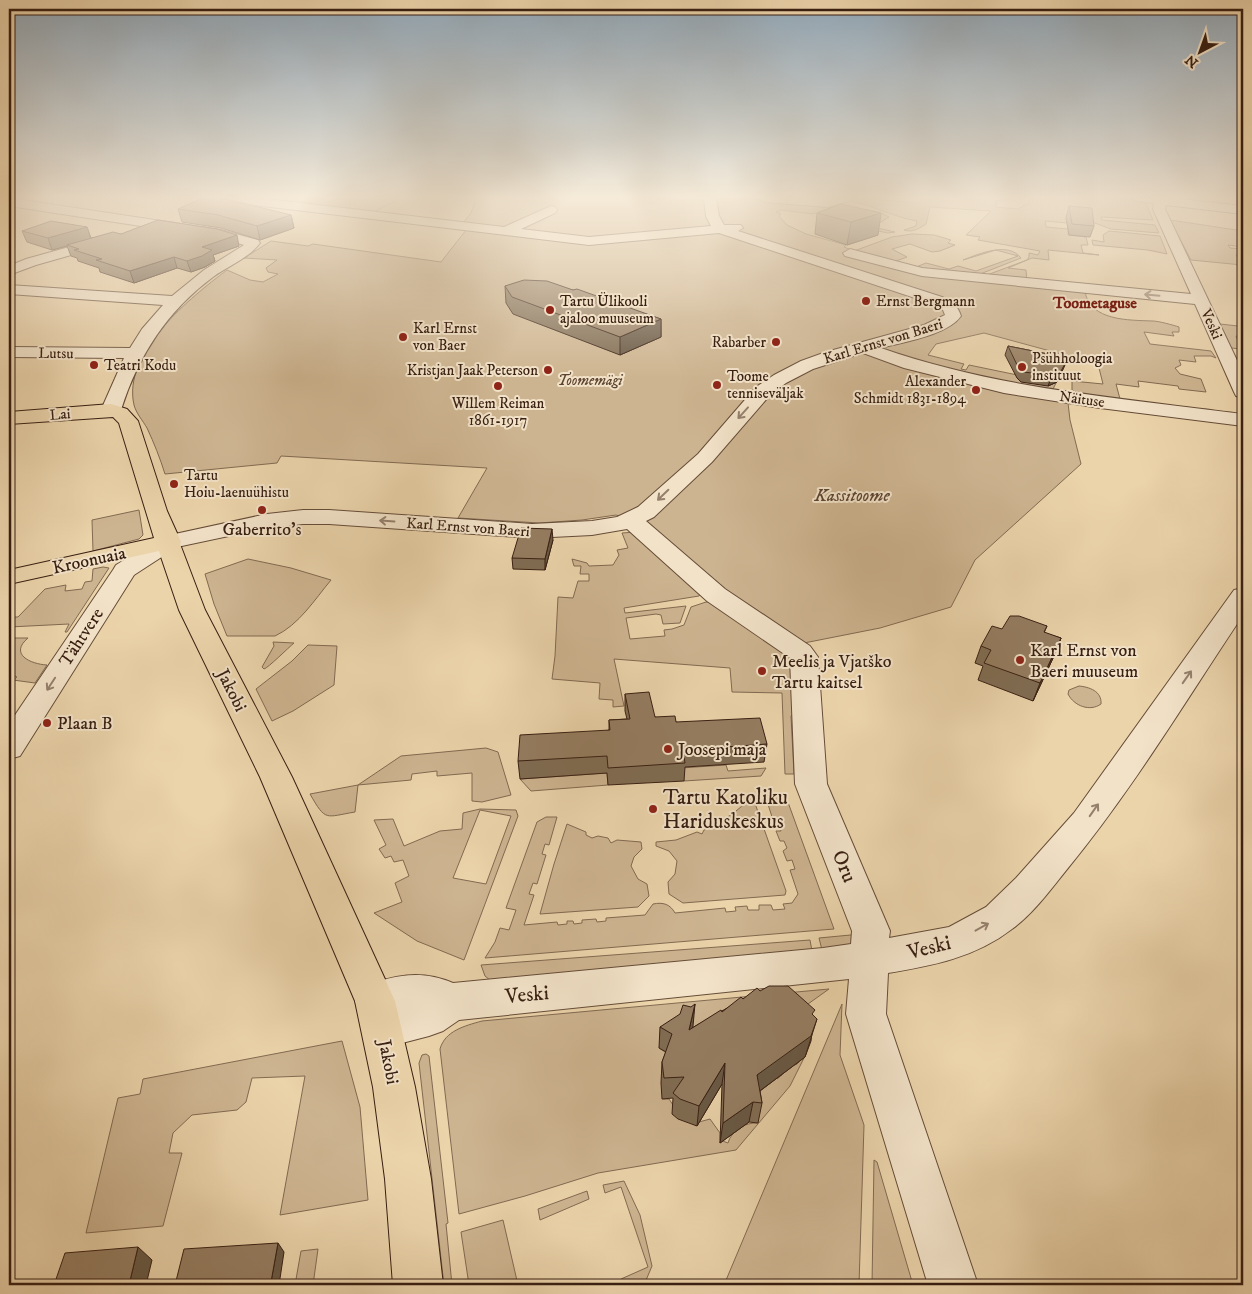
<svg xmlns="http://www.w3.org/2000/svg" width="1252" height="1294" viewBox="0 0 1252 1294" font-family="'IM FELL DW Pica',serif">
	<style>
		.green { fill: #cdb490; stroke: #826a51; fill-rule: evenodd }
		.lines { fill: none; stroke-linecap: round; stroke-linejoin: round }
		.minor-casing { stroke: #654c38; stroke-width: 2 }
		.major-casing { stroke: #381f12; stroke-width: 2 }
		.minor { fill: #f2e2c8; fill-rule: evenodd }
		.major { fill: #ebd3aa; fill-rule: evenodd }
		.wall { fill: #806c53; stroke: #381f12 }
		.shaded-wall { fill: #685844; stroke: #381f12 }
		.building { fill: #957d61; stroke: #381f12 }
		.oneway { stroke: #95806d }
		.poi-dot { fill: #8f2418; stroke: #f2e2c8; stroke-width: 2 }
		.labels { text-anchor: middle; stroke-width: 4; stroke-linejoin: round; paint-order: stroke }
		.far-poi-label { font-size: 15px; fill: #381f12; stroke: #f2e2c8; text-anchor: start }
		.far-street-label { font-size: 15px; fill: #381f12; stroke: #f2e2c8 }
		.far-park-label { font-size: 15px; font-style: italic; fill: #5d4432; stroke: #f2e2c8 }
		.far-neighbourhood-label { font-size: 16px; font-weight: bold; fill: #7a1f14; stroke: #f2e2c8 }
		.park-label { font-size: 18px; font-style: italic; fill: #5d4432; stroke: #f2e2c8 }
		.poi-label { font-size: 18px; fill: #381f12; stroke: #f2e2c8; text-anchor: start }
		.street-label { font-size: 18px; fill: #381f12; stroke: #f2e2c8 }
		.near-poi-label { font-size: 21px; fill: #381f12; stroke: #f2e2c8; text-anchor: start }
		.near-street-label { font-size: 21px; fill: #381f12; stroke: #f2e2c8 }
	</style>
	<rect width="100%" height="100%" fill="#ebd3aa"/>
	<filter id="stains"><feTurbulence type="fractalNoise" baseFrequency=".004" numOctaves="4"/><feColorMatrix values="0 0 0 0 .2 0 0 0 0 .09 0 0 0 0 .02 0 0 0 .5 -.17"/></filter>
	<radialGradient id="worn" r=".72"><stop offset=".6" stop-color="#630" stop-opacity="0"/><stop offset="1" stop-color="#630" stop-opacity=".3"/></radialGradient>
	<path class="green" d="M243,198H397L398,200L370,214Z
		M476,198H739L841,206L879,212L889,217L873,227L895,232L888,233L853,226L854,222L816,213L812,214L782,210L776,212L781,214L779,216L787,225L806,234L846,245L844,247L854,251L892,237L912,234L934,235L951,240L948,243L955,245L940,251L932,252L910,244L892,249L907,257L896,261L916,267L926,263L949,269L958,266L976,271L1018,256L996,250L963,260C979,254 1008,241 1021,258L975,276L1085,292C1091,321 1128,320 1153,321C1158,321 1173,325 1179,327V332H1172L1174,336L1144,332L1150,344L1211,351L1216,358L1211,356H1194L1196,362L1179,360L1181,365L1175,368L1180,374L1201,379L1206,392L1179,389L1178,386L1138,381L1139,387L1116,384L1120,399L1077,393L1072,390V381L1103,384L1098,364L984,333L936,344L928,355L964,364L961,369L966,370L969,365L1056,383L1053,389L1068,403L1070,420L1081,464L975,560L951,607L880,628L799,644L631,520L616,515L582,520L539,523L458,518L487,468L281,456L277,463L165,474C160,458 154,443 147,428C143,421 136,413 134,405C122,352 191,297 227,270L250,280L263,282L278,274L268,272L266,268L277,260L244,258L271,241L308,246L313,244L441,262L470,225L462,224L471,213Z
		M858,198H888L885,200L918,203L923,198H1015L998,200L995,207L1018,209L1029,203L1031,198H1122L1145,201L1153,220L1101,217L1102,220L1155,225L1159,233L1111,229L1095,223L1066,218L1067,223L1045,221L1046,227L1068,229V235L1086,237L1088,245H1081L1083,253L1099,255L1048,250L1049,260L1032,258L1008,268L1026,270L1027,282L987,275L1027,260L1029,257V253L1038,255L1040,251L978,240L980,237L966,235L991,211L930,207L926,224C920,228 912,233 904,230L916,226L917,221C894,217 874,206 851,201Z
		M1170,220L1243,231V247L1228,245L1230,248L1243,249V255H1236L1242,265L1191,260Z
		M1109,231L1160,236L1167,254L1148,250L1093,245L1092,240L1104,242L1103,235Z
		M1220,324L1238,326L1241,328L1243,336H1236L1241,349L1231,348Z
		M139,510L143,535L139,539L93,551L92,520Z
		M636,532L701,593L699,596L624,608L625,613L686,606L680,623L663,624L661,615L656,614L626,618L630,639L665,636L664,630L672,629L684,625L691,607L706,602H712L795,658L801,705L791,716L794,774H785L782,693L732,692L730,668L614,659L624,706L613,707V700L599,699L600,683L552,679L555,656L558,597L573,598L578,581H589V574H580L581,566H574L572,559L587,563L589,566L613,565L619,555L617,550L628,548L622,533Z
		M248,559L291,568L331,580C315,599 299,625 275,636H227L214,604L205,574Z
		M103,567L109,568L67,632H65L69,624L9,627V617H18L45,589L66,585L65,591L82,589L85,582L92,581L93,569Z
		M15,638H28C9,654 30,664 47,665L35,683L13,680L17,677L9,673V651Z
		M273,642L294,643C288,648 268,668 264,669L262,667L274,646Z
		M308,645L337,646L334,685L293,711L272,721L256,689L292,661Z
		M1079,686C1089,687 1102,691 1101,704C1090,712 1074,706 1068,694L1069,690Z
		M486,748L498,752L511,795L482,802L472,801V773L437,776V771L412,774L411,780L358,785L355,812C325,817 326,822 310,794L358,785L401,756Z
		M726,765L728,771L766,768L761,776L684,781L681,768Z
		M607,773L608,785L531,791L520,779Z
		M785,794L834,929L485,958L495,942L500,928L509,930L516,910L506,908L537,822L546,817H557L549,845L545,844L542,854L546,855L537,884L533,883L529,894L534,895L524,925L557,922L558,925L567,924V921H573L574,924L582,923V920L596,919L597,922L606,921V918L645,915L653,904C663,902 670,904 675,913L725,908L726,912L736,911L735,907L747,906L748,910H759V905H771L773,910L785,909L783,904L792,903L798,894L790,870L795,869L792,860L787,861L783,851L787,848L784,841H780L776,831H781L778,822L774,823L765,795Z
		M752,795L786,891L785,895L683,903L669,894L668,882L675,874L677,861L669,851L656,846V842L676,840L697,832L702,834L704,830C722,821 739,812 752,795Z
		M480,809L516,810L518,816L464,960L417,941L374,913L402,902L395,883L409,876L403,860L394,862L391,856L385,858L379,849L386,845L374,820L393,819L404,846L440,831L462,829L463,813ZM480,810L511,816L486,884L453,878Z
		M567,824L586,832V835L592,838L598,836L608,838L611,843L617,840L641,842L642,849L634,857L631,866L638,879L647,884L649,896L638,907L540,914L554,864Z
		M861,934L862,943L822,950L819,938Z
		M810,940L812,951L491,981L485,976L481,965Z
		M829,989L794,1014L662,1041L659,1048L665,1052L678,1067L663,1099H669L675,1108L696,1126L699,1122L710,1119L720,1133V1140L728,1143C731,1131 745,1122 758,1123L757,1093L763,1088L760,1085L774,1076L777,1079L782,1075L780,1072L793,1063L796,1065L799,1062L797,1060L806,1054L790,1086L736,1150L598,1173L525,1196L459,1214L440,1049C445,1031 464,1026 482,1021Z
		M842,1004L840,1055L864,1125L859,1285H724Z
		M342,1041L360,1107L368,1200L280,1215L305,1076L252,1078L246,1102L237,1110L192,1115L173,1133L169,1153H182L163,1226L86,1233L118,1098L140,1094L143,1079Z
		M426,1054L429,1056L448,1223L446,1224L452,1285H444L419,1063L422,1055Z
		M874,1160L877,1162L913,1285H872Z
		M624,1181L640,1215L652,1266L644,1285H623L621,1279L648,1267L621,1187L605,1193L603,1185Z
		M587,1191L589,1199L540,1220L538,1209Z
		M503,1220L518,1285H469L461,1232Z
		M318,1249L313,1285H295L301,1251Z"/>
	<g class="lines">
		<defs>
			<path id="minor" d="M9,198L221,230L258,240L260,243C248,259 229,265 213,277C167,311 138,356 121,410L118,414L111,416L104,414L101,410L124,358L9,357V347L130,348L142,329L163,305L9,294V285L172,296L204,270L244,245L220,238L9,206Z
				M222,198H259L504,227L551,206L555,207L557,210L555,213L521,229L589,237L711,226L706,216L704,198H716L719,216L724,225H741L743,228L738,231L942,297C952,302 957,304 961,316C948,335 903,342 881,348C998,389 1121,398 1243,414V426L1100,408L1004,393L904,368L863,353L813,369L786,383L770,395L712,462L654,517L646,521L725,589L810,646L818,657L827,784L890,931L889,938L949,927L986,907L1016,878L1074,813L1234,590L1243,588V615C1186,700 1133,789 1068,868C1051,889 1034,913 1012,929C976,957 932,966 888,973L886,1014L978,1285H928L846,1014L849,979L459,1020L443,1031L429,1036L383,1048L369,1042L363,1028L367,1017L361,1014L355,1001L361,988C392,975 421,969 453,983L823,948L851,944L852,931L795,784L790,658L707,601L627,529L592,535L532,538L329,524H303L267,528L177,547L134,575L20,756L9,759V724L113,570L116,565L161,537L267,514L303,510H329L532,524L592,521L617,517L638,507L698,454L756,387L774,375L801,361L826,352L924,325L945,315L943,310L930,303L719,233L589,245L228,202Z
				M758,198H851L849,201L828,207L764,202Z
				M1133,198H1171L1243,206V214L1166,205L1165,209L1243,373V398L1236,396L1234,392L1195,304L922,276L845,256L843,253L850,249L922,268L1191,294L1153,209L1154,203L1135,201Z
				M105,237L110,238L112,241L110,244L36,265L9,275V266L26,259Z"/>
			<path id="major" d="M111,404L127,409L138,421L167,511L181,542L180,544L205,610L292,777L395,1001L415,1087L431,1179L443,1285H393L385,1179L373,1087L355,1001L260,777L179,610L159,551L9,584V570L154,538L119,423L113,417L9,424V412Z"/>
		</defs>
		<use href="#minor" class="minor-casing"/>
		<use href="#major" class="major-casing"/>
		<use href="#minor" class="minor"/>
		<use href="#major" class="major"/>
	</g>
	<path class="wall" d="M841,204L878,235L847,245L815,234L817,213Z
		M1069,206L1094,226L1090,237L1069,235L1066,218Z
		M178,209L291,215L294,228L260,240L221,228L182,222Z
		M87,227L91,238L121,234L239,246L213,255L215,261L205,267L191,272L177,268L134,283L100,272L99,268L78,261L77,258L71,256L67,246L52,250L27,242L22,231Z
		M505,286L573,290L661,319V337L620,355L513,314L506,303Z
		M1008,346L1068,358L1064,367L1057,382L1048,386L1021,382L1017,378L1005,355Z
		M553,540L545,570L513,569L512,558Z
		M1047,626L1044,633L1061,638L1054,656L1033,701L978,680L983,666L975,663L981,646L1002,629Z
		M625,694L655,717L767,744L764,762L685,767L684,781L608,785L607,773L520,779L518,761L609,730V720L627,719L625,711Z
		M760,991L814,1016L811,1041L805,1057L760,1091L762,1103L758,1123L749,1122L720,1143L722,1084L697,1126L678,1119L672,1114L673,1098L662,1099L661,1083L662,1062L666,1052L659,1048L660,1027L692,1028L743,999Z"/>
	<path class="shaded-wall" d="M881,213L878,235L847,245L851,222Z
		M291,215L294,228L260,240L257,226Z
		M87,227L91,239L67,245V246L52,250L48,238Z
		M237,235L239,246L213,255L215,261L205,267L191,272L187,261L202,247Z
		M174,257L177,268L134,283L130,271Z
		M661,319V337L620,355V337Z
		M1068,358L1064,367L1057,382L1048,386L1052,376Z
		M552,529L553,540L545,570V559Z
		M1061,638L1054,656L1033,701L1040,683Z
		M695,1004L693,1026L687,1051L689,1030Z
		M817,1019L805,1057L753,1096L757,1075Z
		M725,1063L722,1084L697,1126L699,1106Z
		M753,1102L749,1122L720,1143L723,1123Z
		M278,1243L284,1252L279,1285H280H274L271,1282Z
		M138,1247L152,1260L146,1285H129Z"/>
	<path class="building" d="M203,198H222L291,215L257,226L218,215L178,209Z
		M841,204L881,213L851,222L817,213Z
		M1069,206L1092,208L1094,226L1072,224Z
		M158,220L217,229L237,235L202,247L212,250L202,256L187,261L174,257L130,271L96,260L102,259L74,250L79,249L67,245L113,232L121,234Z
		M51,221L87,227L48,238L22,231Z
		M524,280L547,281L573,290L577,289L661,319L620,337L512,297L505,286Z
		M1008,346L1068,358L1060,373L1052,376L1024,372L1019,369Z
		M521,528L552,529L545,559L512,558Z
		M1010,616H1019L1047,626L1044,632L1061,638L1040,683L984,663L991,650L981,646L992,626L1002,629Z
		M649,692L655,717L675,716L676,722L760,718L767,744L683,750L685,763L608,768L607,756L518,761L520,735L610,730L609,720L630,719L625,694Z
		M769,986H788L815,1010L812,1014L817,1019L811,1036L757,1075L762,1103L753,1102L723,1123L725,1063L699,1106L680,1099L673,1093L684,1077L664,1078L662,1062L672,1034L660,1027L680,1014L683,1005L691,1007L695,1004L689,1030L721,1010L722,1012L741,997L743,999L757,988L760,991Z
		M278,1243L271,1282H277L276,1285H175L184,1249Z
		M138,1247L129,1285H54L65,1253Z"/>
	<defs><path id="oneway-shaft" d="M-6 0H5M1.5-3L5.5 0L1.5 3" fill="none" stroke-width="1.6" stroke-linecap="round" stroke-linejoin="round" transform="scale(1.25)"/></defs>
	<g class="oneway">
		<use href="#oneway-shaft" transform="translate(1152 295) rotate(-175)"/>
		<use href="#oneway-shaft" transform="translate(743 413) rotate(132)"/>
		<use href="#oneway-shaft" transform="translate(663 495) rotate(136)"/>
		<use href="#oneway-shaft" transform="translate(387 521) rotate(-176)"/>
		<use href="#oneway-shaft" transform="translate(1187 677) rotate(-55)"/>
		<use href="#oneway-shaft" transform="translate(51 684) rotate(123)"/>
		<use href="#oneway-shaft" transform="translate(1094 810) rotate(-55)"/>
		<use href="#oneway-shaft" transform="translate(982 927) rotate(-29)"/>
	</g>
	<linearGradient id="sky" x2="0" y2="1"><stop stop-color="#91a8ba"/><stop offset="0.52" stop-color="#f6ebd9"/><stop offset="1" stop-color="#f6ebd9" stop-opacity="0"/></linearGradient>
	<rect width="1252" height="379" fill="url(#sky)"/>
	<g class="poi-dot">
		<circle cx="866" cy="301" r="5"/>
		<circle cx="550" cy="310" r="5"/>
		<circle cx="403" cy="337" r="5"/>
		<circle cx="776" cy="342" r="5"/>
		<circle cx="94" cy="365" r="5"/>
		<circle cx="1022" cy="367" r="5"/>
		<circle cx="548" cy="370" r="5"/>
		<circle cx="717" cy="385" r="5"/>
		<circle cx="498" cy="386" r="5"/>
		<circle cx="976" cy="390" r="5"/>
		<circle cx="174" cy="484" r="5"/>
		<circle cx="262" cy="510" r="5"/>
		<circle cx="1020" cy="660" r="5"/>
		<circle cx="762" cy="671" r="5"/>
		<circle cx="47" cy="723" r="5"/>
		<circle cx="668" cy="749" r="5"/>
		<circle cx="653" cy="809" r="5"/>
	</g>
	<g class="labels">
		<g class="far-poi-label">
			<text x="560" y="306">Tartu Ülikooli<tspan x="560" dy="17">ajaloo muuseum</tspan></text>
			<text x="876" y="306">Ernst Bergmann</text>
			<text x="413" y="333">Karl Ernst<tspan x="413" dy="17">von Baer</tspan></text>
			<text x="766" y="347" text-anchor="end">Rabarber</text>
			<text x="1032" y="363">Psühholoogia<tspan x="1032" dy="17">instituut</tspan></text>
			<text x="104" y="370">Teatri Kodu</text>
			<text x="538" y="375" text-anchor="end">Kristjan Jaak Peterson</text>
			<text x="727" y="381">Toome<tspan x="727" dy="17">tenniseväljak</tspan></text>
			<text x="966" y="386" text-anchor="end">Alexander<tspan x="966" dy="17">Schmidt 1831-1894</tspan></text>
			<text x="498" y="408" text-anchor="middle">Willem Reiman<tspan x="498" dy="17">1861-1917</tspan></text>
			<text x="184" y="480">Tartu<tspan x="184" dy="17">Hoiu-laenuühistu</tspan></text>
		</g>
		<g class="far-street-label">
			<text transform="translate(1212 324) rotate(66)" y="5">Veski</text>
			<text transform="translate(883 341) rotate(-17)" y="5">Karl Ernst von Baeri</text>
			<text transform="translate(56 353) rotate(1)" y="5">Lutsu</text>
			<text transform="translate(1082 399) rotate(8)" y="5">Näituse</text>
			<text transform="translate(60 414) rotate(-5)" y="5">Lai</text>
			<text transform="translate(468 527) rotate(4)" y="5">Karl Ernst von Baeri</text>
		</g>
		<g class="far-park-label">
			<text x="590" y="385">Toomemägi</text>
		</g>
		<g class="far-neighbourhood-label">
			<text x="1095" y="308">Toometaguse</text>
		</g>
		<g class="park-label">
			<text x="852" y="501">Kassitoome</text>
		</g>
		<g class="poi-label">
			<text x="262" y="535" text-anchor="middle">Gaberrito’s</text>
			<text x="1030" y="656">Karl Ernst von<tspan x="1030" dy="21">Baeri muuseum</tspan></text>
			<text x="772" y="667">Meelis ja Vjatško<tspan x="772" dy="21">Tartu kaitsel</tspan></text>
			<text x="57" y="729">Plaan B</text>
			<text x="678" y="755">Joosepi maja</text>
		</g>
		<g class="street-label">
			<text transform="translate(89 560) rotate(-12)" y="6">Kroonuaia</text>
			<text transform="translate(81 637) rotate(-57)" y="6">Tähtvere</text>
			<text transform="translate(232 690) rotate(63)" y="6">Jakobi</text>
			<text transform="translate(389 1062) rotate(79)" y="6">Jakobi</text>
		</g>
		<g class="near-poi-label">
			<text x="663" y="804">Tartu Katoliku<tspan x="663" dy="24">Hariduskeskus</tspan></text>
		</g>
		<g class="near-street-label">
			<text transform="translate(845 866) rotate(68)" y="7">Oru</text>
			<text transform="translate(929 947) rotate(-14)" y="7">Veski</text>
			<text transform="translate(527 994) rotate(-5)" y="7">Veski</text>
		</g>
	</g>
	<rect width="1252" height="1294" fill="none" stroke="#ebd3aa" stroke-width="30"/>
	<rect x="10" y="10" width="1232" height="1274" fill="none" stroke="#381f12" stroke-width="2.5"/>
	<rect x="15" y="15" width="1222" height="1264" fill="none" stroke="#381f12"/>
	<g transform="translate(1200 52) rotate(221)" stroke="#f2e2c8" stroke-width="4" paint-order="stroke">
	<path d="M0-4L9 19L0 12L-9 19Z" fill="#381f12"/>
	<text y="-8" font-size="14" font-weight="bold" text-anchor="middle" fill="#381f12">N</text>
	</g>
	<rect width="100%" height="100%" filter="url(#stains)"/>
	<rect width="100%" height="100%" fill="url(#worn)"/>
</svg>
